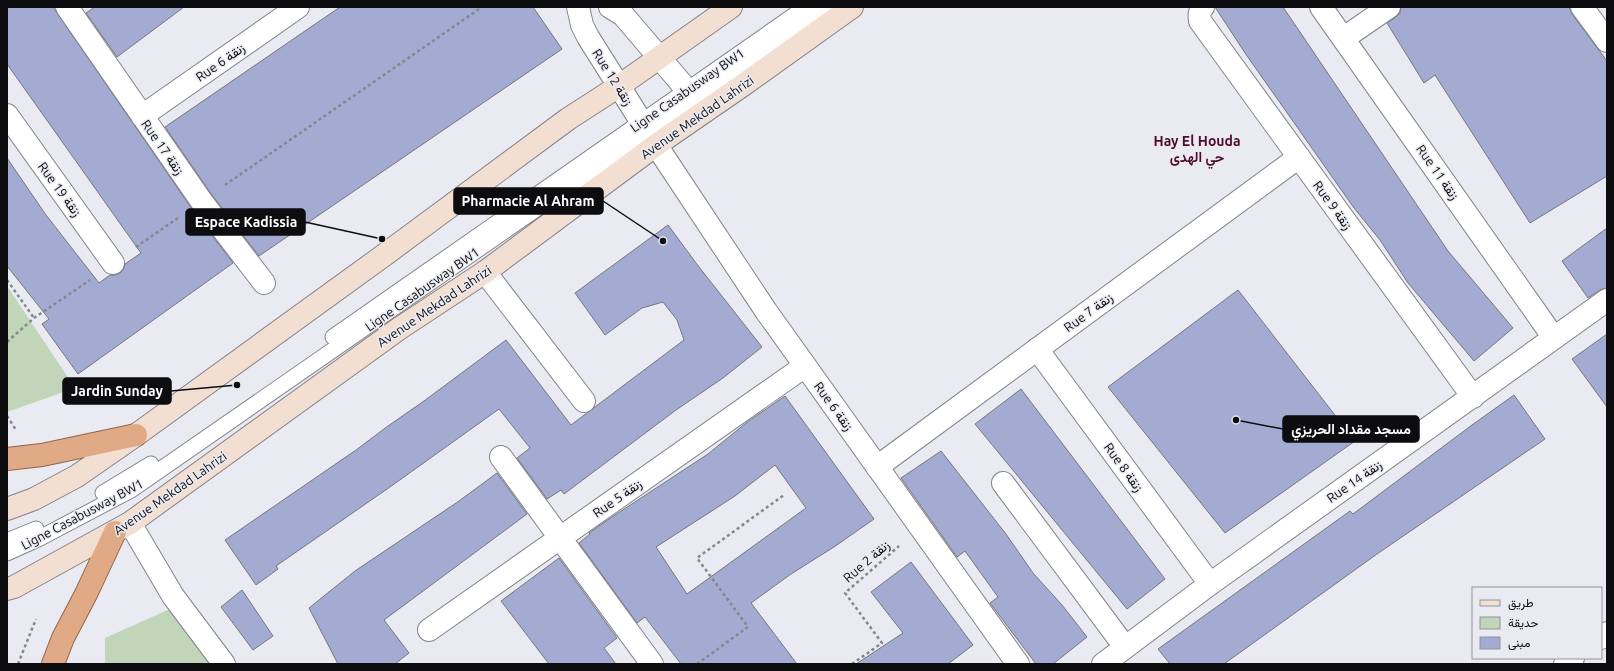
<svg xmlns="http://www.w3.org/2000/svg" width="1614" height="671" viewBox="0 0 1614 671" font-family="Ubuntu,Vazirmatn,sans-serif">
	<style>
		.green { fill: #c1d5b8 }
		.building { fill: #a3abd2; stroke: #76777d; fill-rule: evenodd }
		.lines { fill: none; stroke-linecap: round; stroke-linejoin: round }
		.service-casing { stroke: #818389; stroke-width: 17 }
		.minor-casing { stroke: #818389; stroke-width: 24 }
		.secondary-casing { stroke: #818389; stroke-width: 24 }
		.trunk-casing { stroke: #91654a; stroke-width: 24 }
		.path { stroke: #85868b; stroke-width: 2.5; stroke-dasharray: 3 3; stroke-linecap: butt }
		.service { stroke: #fff; stroke-width: 15 }
		.minor { stroke: #fff; stroke-width: 22 }
		.secondary { stroke: #f3dfd2; stroke-width: 22 }
		.trunk { stroke: #e0aa87; stroke-width: 22 }
		.labels { text-anchor: middle; stroke-width: 3; stroke-linejoin: round; paint-order: stroke }
		.street-label { font-size: 13px; fill: #0d0d10; stroke: #eaebf2 }
		.neighbourhood-label { font-size: 14px; font-weight: bold; fill: #4f0c28; stroke: #eaebf2 }
		.leader { fill: none; stroke: #0d0d10; stroke-width: 1.5 }
		.callout-dot { fill: #0d0d10; stroke: #eaebf2; stroke-width: 1.5 }
		.callout { fill: #0d0d10; stroke: #0d0d10; stroke-width: 1.5 }
		.callout-label { font-size: 14px; text-anchor: middle; font-weight: bold; fill: #fff }
	</style>
	<rect width="100%" height="100%" fill="#eaebf2"/>
	<path class="green" d="M7,286L75,388L7,412Z
		M170,609L215,664H105V638Z"/>
	<path class="building" d="M7,7H53L192,209L233,263L78,374L42,324L49,319L7,266V158L46,215L99,283L110,275H115L120,273L124,268L125,264L141,253L7,64Z
		M95,7H184L117,57L86,13Z
		M340,7H533L562,49L259,256L212,195L165,127Z
		M1215,7H1283L1448,251L1513,328L1474,361L1408,283L1380,240L1354,208L1245,53Z
		M1401,7H1569L1572,14L1607,61V176L1530,223L1435,75L1424,83L1387,23L1396,17L1400,13Z
		M668,225L699,267L762,347L723,378L676,410L564,494L561,490L547,499L517,458L530,448L499,409L390,487L276,566L278,569L256,585L225,540L356,450L388,426L424,401L506,340L571,425L684,340L677,320L663,302L642,308L605,335L575,293Z
		M1607,228V288L1600,290L1588,298L1562,261Z
		M1238,290L1355,441L1225,533L1108,387Z
		M1607,334V407L1572,359Z
		M1021,389L1165,579L1127,609L975,424Z
		M1514,395L1545,439L1377,554L1224,664H1170L1158,649L1350,511L1353,514L1472,425Z
		M785,396L874,519L834,547L791,574L751,603L797,664H681L645,617L637,623L579,543L590,534L589,533L609,519L708,454L746,423ZM775,465L806,508L687,594L656,547L735,496Z
		M941,451L1006,534L1033,573L1062,605L1087,637L1053,664H1036L990,603L998,597L965,551L957,557L901,478Z
		M497,473L527,514L384,620L409,653L395,664H338L309,608L355,571L459,501Z
		M559,558L617,638L604,648L616,664H549L501,601Z
		M911,562L973,645L948,664H856L903,633L871,592Z
		M242,590L273,636L253,650L221,607Z"/>
	<g class="lines">
		<defs>
			<path id="service" d="M333,337L806,7
				M103,493L151,464
				M7,541L36,529
				M7,553L38,539L131,490L695,99L826,7"/>
			<path id="minor" d="M67,7L202,202L264,283
				M578,7L582,25L588,37L656,145L766,311L1018,664
				M610,7L623,15L705,111
				M1203,7C1199,11 1199,15 1200,21L1473,397
				M1321,7L1554,338
				M1582,7L1607,41
				M1344,38L1389,7
				M7,115L113,263
				M142,116L298,7
				M485,272L584,401
				M1037,349L1210,584
				M501,457L652,664
				M877,467L1299,157
				M1003,483L1125,647
				M130,523L173,596L224,664
				M429,630L805,366
				M1601,638L1607,633
				M1103,664L1210,584L1607,300
				M1565,664L1573,658"/>
			<path id="secondary" d="M7,509L34,499L77,476L136,435L387,253L568,119L619,86L731,7
				M7,589L14,587L130,523L400,328L485,272L656,145L743,85L852,7"/>
			<path id="trunk" d="M7,459L42,455L136,435
				M53,664L63,638L86,594L115,532"/>
		</defs>
		<use href="#service" class="service-casing"/>
		<use href="#minor" class="minor-casing"/>
		<use href="#secondary" class="secondary-casing"/>
		<use href="#trunk" class="trunk-casing"/>
		<path class="path" d="M225,185L482,7
			M136,247L178,218
			M7,280L34,318
			M7,342L34,318L90,280
			M7,416L16,430
			M18,664L36,619
			M697,664L748,627L697,558L784,495
			M852,664L882,643L845,593L899,546"/>
		<use href="#service" class="service"/>
		<use href="#minor" class="minor"/>
		<use href="#secondary" class="secondary"/>
		<use href="#trunk" class="trunk"/>
	</g>
	<g class="labels">
		<g class="street-label">
			<text transform="translate(220 62) rotate(-35)" y="5">Rue 6 زنقة</text>
			<text transform="translate(613 77) rotate(58)" y="5">Rue 12 زنقة</text>
			<text transform="translate(687 90) rotate(-35)" y="5">Ligne Casabusway BW1</text>
			<text transform="translate(697 117) rotate(-35)" y="5">Avenue Mekdad Lahrizi</text>
			<text transform="translate(163 147) rotate(55)" y="5">Rue 17 زنقة</text>
			<text transform="translate(1438 172) rotate(55)" y="5">Rue 11 زنقة</text>
			<text transform="translate(60 189) rotate(54)" y="5">Rue 19 زنقة</text>
			<text transform="translate(1333 205) rotate(54)" y="5">Rue 9 زنقة</text>
			<text transform="translate(422 289) rotate(-35)" y="5">Ligne Casabusway BW1</text>
			<text transform="translate(434 306) rotate(-34)" y="5">Avenue Mekdad Lahrizi</text>
			<text transform="translate(1088 312) rotate(-36)" y="5">Rue 7 زنقة</text>
			<text transform="translate(834 406) rotate(54)" y="5">Rue 6 زنقة</text>
			<text transform="translate(1124 467) rotate(54)" y="5">Rue 8 زنقة</text>
			<text transform="translate(1354 481) rotate(-35)" y="5">Rue 14 زنقة</text>
			<text transform="translate(170 493) rotate(-35)" y="5">Avenue Mekdad Lahrizi</text>
			<text transform="translate(617 498) rotate(-35)" y="5">Rue 5 زنقة</text>
			<text transform="translate(82 514) rotate(-28)" y="5">Ligne Casabusway BW1</text>
			<text transform="translate(866 561) rotate(-41)" y="5">Rue 2 زنقة</text>
		</g>
		<g class="neighbourhood-label">
			<text x="1197" y="146">Hay El Houda<tspan x="1197" dy="16">حي الهدى</tspan></text>
		</g>
	</g>
	<path class="leader" d="M663 241L603 201M382 239L305 222M237 385L171 391M1236 420L1283 429"/>
	<g class="callout-dot">
		<circle cx="663" cy="241" r="4"/>
		<circle cx="382" cy="239" r="4"/>
		<circle cx="237" cy="385" r="4"/>
		<circle cx="1236" cy="420" r="4"/>
	</g>
	<g class="callout">
		<rect x="454" y="188" width="149" height="26" rx="4"/>
		<rect x="186" y="209" width="119" height="26" rx="4"/>
		<rect x="63" y="378" width="108" height="26" rx="4"/>
		<rect x="1283" y="416" width="136" height="26" rx="4"/>
	</g>
	<g class="callout-label">
		<text x="528" y="206">Pharmacie Al Ahram</text>
		<text x="246" y="227">Espace Kadissia</text>
		<text x="117" y="396">Jardin Sunday</text>
		<text x="1351" y="434">مسجد مقداد الحريزي</text>
	</g>
	<rect width="1614" height="671" fill="none" stroke="#0d0d10" stroke-width="16"/>
	<rect x="1472" y="587" width="130" height="72" fill="#eaebf2" stroke="#929298"/>
	<rect x="1480" y="600" width="20" height="6" fill="#f3dfd2" stroke="#929298"/>
	<text x="1508" y="607" font-size="12" fill="#0d0d10">طريق</text>
	<rect x="1480" y="617" width="20" height="12" fill="#c1d5b8" stroke="#929298"/>
	<text x="1508" y="627" font-size="12" fill="#0d0d10">حديقة</text>
	<rect x="1480" y="637" width="20" height="12" fill="#a3abd2" stroke="#929298"/>
	<text x="1508" y="647" font-size="12" fill="#0d0d10">مبنى</text>
</svg>
